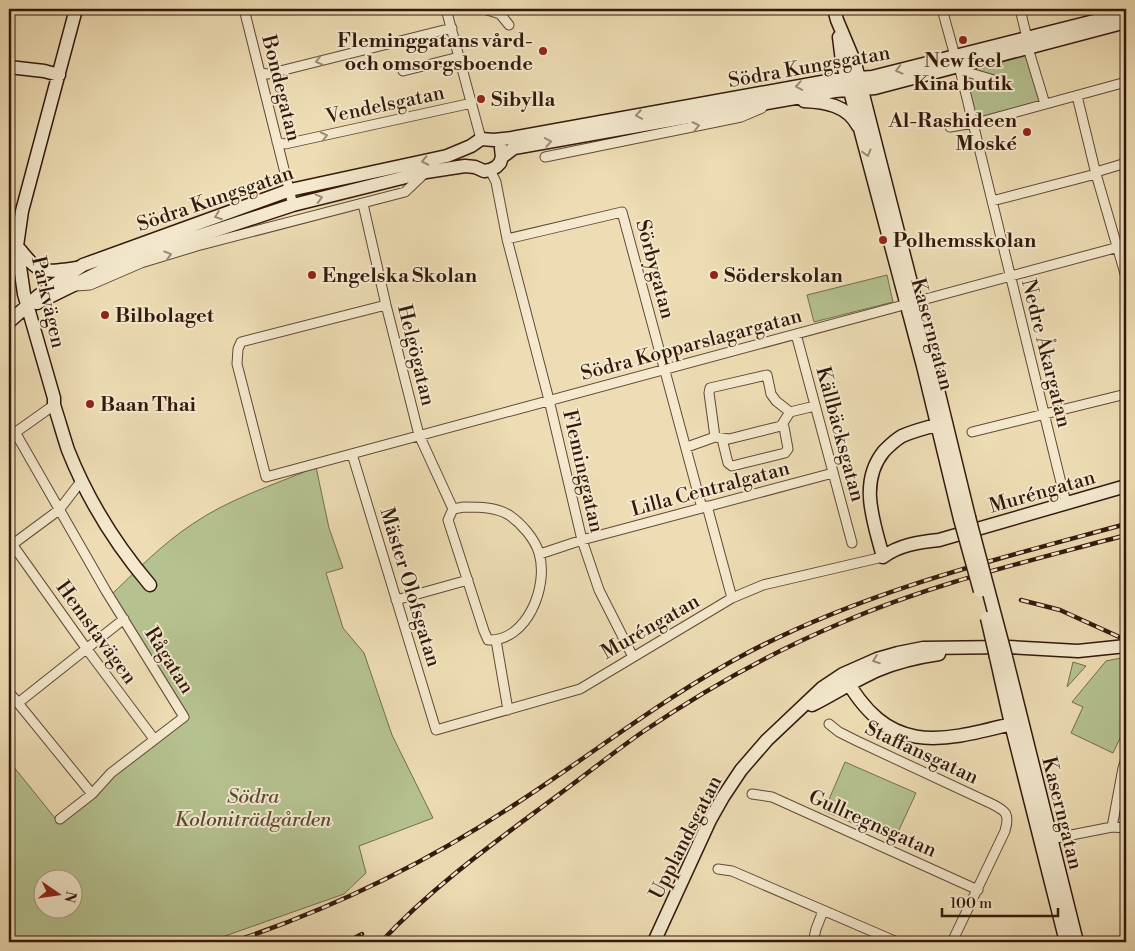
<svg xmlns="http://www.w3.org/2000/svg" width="1135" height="951" viewBox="0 0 1135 951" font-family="'Libre Bodoni',serif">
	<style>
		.green { fill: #b5c290; stroke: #746d4e; fill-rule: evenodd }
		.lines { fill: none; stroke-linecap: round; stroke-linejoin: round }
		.street-casing { stroke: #624936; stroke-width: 11 }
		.secondary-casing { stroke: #33180c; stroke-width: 15 }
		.street { stroke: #f4e9ce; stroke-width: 9 }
		.secondary { stroke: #f4e9ce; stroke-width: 12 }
		.rail-casing { stroke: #33180c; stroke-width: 4.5 }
		.rail { stroke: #f4e9ce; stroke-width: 2.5; stroke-dasharray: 8; stroke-linecap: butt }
		.secondary-bridge-casing { stroke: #33180c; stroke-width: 15; stroke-linecap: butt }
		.secondary-bridge { stroke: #f4e9ce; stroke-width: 12 }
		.oneway { stroke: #9d8b77 }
		.poi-dot { fill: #8f2418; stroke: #f4e9ce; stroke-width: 2 }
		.labels { text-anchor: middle; stroke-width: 4; stroke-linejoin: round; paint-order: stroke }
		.poi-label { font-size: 20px; font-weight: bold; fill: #33180c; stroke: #f4e9ce; text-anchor: start }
		.street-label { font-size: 20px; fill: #33180c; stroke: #f4e9ce }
		.park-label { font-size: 20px; font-style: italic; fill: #5a4b34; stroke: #f4e9ce }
	</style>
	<rect width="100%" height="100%" fill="#eeddb4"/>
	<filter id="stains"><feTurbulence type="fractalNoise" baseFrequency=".004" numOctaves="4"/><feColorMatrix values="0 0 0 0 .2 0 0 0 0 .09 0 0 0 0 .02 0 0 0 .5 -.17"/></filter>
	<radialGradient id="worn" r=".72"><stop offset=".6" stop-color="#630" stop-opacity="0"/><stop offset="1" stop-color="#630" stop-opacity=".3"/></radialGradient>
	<path class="green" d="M1029,52L1044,101L973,121L960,70Z
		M887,275L893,302L814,322L807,295Z
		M316,467L329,528L343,568L326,573L343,628L364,653L392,735L433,818L359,846L366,873L344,894L208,942H9V761L55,818L185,718L110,596C136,571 161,545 191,525C228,499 274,485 316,467ZM42,878H72V908H42Z
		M1126,657V726L1113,753L1071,733L1083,707L1072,702L1106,661Z
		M1073,662L1086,666L1067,687Z
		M845,762L916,793L894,841L824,811Z"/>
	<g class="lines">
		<defs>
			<path id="street" d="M244,9L293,205
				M446,9L481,139
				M484,9L500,14L509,25
				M942,9L955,56
				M1020,9L1027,38
				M1028,48L1045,104
				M960,70L1066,503
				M960,70L1004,83
				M403,71L459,57
				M260,73L268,74L452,28
				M1077,96L1096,174L1126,277
				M950,127L980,122L1126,82
				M277,142L285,144L472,103
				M545,157L741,117L762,108
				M490,170L496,182L507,239L549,400L582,540L599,590L633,657
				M1096,172L1126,163
				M992,201L1096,174
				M363,204L386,305L419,435L453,509
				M507,239L622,212L702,508
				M76,286L90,285L141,263L197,246L405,192L426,172
				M386,305L241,342L238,349L237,364L266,477L1126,245
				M796,334L852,543
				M781,426L790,412L815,406
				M15,432L106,591L184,717L111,773L92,794L60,819
				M972,432L1126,394
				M9,437L54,405
				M715,437L709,393L710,388L767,375L771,394L776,401L790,412
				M687,447L715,437L729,439L781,426L784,427L788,449L785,453L732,466L728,463L722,439
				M352,454L436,730L580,689L732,598L763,585L883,557
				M707,506L732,598
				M464,507C479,507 496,507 509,515C521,523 535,539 539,553C549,586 527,642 488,640L484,631L448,520L453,509Z
				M12,544L86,648L154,739
				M9,547L59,510L82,480
				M540,554L582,540L833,473
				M396,600L468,580
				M496,640L508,710
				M9,692L92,794
				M18,703L124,619
				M829,724L839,732L857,741L992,804C1006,811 1010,814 1005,831L952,942
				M752,794L772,797L978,890
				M1112,827L1123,768L1126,759
				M1046,840L1112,827L1126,828
				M718,869L732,871L897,942
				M813,942L816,929L823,911"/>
			<path id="secondary" d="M76,9L22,211L17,246L24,294L54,398V405C59,420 63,435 68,450C87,498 116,545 150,585
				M834,9L837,20L855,63L932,365L969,517
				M839,37L842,61L923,366L960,519
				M9,67L44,71L59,75
				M804,101C825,102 847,105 858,126
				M502,157L514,148L835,91L875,88L1126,22
				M17,246C39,274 41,273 76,268
				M37,303L120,262L293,205L426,172L465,166L475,167L484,171L490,170L496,167L500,163L502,157L501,148
				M9,322L38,296L83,265L290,190L447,156L471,146L481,139L494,140L512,138L833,80L872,77L1126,13
				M883,557C899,545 919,542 939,540L1126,486
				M883,557C874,522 858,483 884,451C889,446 895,440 902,436C915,430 931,427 945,422
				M996,657L1011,724L1066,942
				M1006,657L1077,942
				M843,674C889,758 940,742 1019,722
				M812,705C834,694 855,680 878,670C897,662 918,657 939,654
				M654,942L710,820L723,797L741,770L767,740L822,688L843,674L877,659L898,653L923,648L1008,647L1078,651L1126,646"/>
		</defs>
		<use href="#street" class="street-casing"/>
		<use href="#secondary" class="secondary-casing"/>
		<use href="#street" class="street"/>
		<use href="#secondary" class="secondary"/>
		<defs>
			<path id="rail" d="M1021,600L1060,610L1126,640
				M232,942C332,909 426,863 514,805C593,754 665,696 749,652C868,590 997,559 1126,524
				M347,942L362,934
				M381,942C431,888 491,845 550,801C582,778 612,753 644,731C706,689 772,652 841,623C933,583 1030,561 1126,535"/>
		</defs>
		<use href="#rail" class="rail-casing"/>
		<use href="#rail" class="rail"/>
		<defs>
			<path id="secondary-bridge" d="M969,517L1006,657
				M960,519L980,591
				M987,618L996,657"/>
		</defs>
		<use href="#secondary-bridge" class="secondary-bridge-casing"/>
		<use href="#secondary-bridge" class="secondary-bridge"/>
	</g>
	<defs><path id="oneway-chevron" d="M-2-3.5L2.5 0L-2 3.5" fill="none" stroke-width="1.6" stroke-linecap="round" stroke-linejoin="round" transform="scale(1.25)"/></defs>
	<g class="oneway">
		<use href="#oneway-chevron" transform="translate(319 61) rotate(166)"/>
		<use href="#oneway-chevron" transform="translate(899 70) rotate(166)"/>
		<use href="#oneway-chevron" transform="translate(799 86) rotate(170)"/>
		<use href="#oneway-chevron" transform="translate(639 115) rotate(170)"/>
		<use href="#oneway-chevron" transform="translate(696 126) rotate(-12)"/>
		<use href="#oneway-chevron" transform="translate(324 136) rotate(-12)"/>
		<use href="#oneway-chevron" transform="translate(548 142) rotate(-10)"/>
		<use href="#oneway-chevron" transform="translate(867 153) rotate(75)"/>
		<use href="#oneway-chevron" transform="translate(425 161) rotate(168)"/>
		<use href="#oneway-chevron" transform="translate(319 198) rotate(-15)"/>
		<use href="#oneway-chevron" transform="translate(218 216) rotate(160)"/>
		<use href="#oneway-chevron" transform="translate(168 255) rotate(-17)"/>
		<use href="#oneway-chevron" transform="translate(876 660) rotate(160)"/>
	</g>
	<g class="poi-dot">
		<circle cx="963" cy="40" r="5"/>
		<circle cx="543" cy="51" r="5"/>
		<circle cx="481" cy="99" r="5"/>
		<circle cx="1027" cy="132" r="5"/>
		<circle cx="883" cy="240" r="5"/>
		<circle cx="312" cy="275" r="5"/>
		<circle cx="714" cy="275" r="5"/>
		<circle cx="105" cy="315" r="5"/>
		<circle cx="90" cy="404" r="5"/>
	</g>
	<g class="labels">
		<g class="poi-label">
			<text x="533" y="47" text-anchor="end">Fleminggatans vård-<tspan x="533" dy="23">och omsorgsboende</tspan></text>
			<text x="963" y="67" text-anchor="middle">New feel<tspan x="963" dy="23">Kina butik</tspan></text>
			<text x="491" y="106">Sibylla</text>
			<text x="1017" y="127" text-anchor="end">Al-Rashideen<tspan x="1017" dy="23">Moské</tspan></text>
			<text x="893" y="247">Polhemsskolan</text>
			<text x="322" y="282">Engelska Skolan</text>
			<text x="724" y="282">Söderskolan</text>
			<text x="115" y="322">Bilbolaget</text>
			<text x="100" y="411">Baan Thai</text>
		</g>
		<g class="street-label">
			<text transform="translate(809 66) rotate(-10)" y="7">Södra Kungsgatan</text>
			<text transform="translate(282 88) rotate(76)" y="7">Bondegatan</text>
			<text transform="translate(385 104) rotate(-12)" y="7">Vendelsgatan</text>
			<text transform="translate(215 198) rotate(-19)" y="7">Södra Kungsgatan</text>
			<text transform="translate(656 269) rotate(75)" y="7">Sörbygatan</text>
			<text transform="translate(49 302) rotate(77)" y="7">Parkvägen</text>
			<text transform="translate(933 334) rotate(75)" y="7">Kaserngatan</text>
			<text transform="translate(691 344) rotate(-15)" y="7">Södra Kopparslagargatan</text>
			<text transform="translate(1047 353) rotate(76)" y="7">Nedre Åkargatan</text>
			<text transform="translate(417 355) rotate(76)" y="7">Helgögatan</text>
			<text transform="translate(841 434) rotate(75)" y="7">Källbäcksgatan</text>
			<text transform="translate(584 471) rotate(77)" y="7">Fleminggatan</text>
			<text transform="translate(710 488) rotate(-15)" y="7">Lilla Centralgatan</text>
			<text transform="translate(1042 491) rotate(-16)" y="7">Muréngatan</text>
			<text transform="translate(411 587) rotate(73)" y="7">Mäster Olofsgatan</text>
			<text transform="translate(650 626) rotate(-30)" y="7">Muréngatan</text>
			<text transform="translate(97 632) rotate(54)" y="7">Hemstavägen</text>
			<text transform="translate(170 660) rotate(58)" y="7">Rågatan</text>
			<text transform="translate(922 752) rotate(25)" y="7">Staffansgatan</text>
			<text transform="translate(1063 813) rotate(76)" y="7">Kaserngatan</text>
			<text transform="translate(873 823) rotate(24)" y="7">Gullregnsgatan</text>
			<text transform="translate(685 837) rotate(-63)" y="7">Upplandsgatan</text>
		</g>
		<g class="park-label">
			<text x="253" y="803">Södra<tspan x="253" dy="23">Koloniträdgården</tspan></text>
		</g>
	</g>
	<rect width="1135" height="951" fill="none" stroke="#eeddb4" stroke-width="30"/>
	<rect x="10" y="10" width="1115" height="931" fill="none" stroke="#33180c" stroke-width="2.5"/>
	<rect x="15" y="15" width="1105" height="921" fill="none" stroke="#33180c"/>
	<g transform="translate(58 894) rotate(103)"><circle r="24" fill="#f4e9ce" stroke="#a79580"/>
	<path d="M0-4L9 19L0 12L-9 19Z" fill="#8f2418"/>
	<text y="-8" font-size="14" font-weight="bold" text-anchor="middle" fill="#33180c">N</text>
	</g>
	<path d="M942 908v8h116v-8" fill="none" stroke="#33180c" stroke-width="2.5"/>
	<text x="950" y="908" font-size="15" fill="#33180c" stroke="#f4e9ce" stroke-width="4" paint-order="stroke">100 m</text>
	<rect width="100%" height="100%" filter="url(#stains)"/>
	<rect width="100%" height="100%" fill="url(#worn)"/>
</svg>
